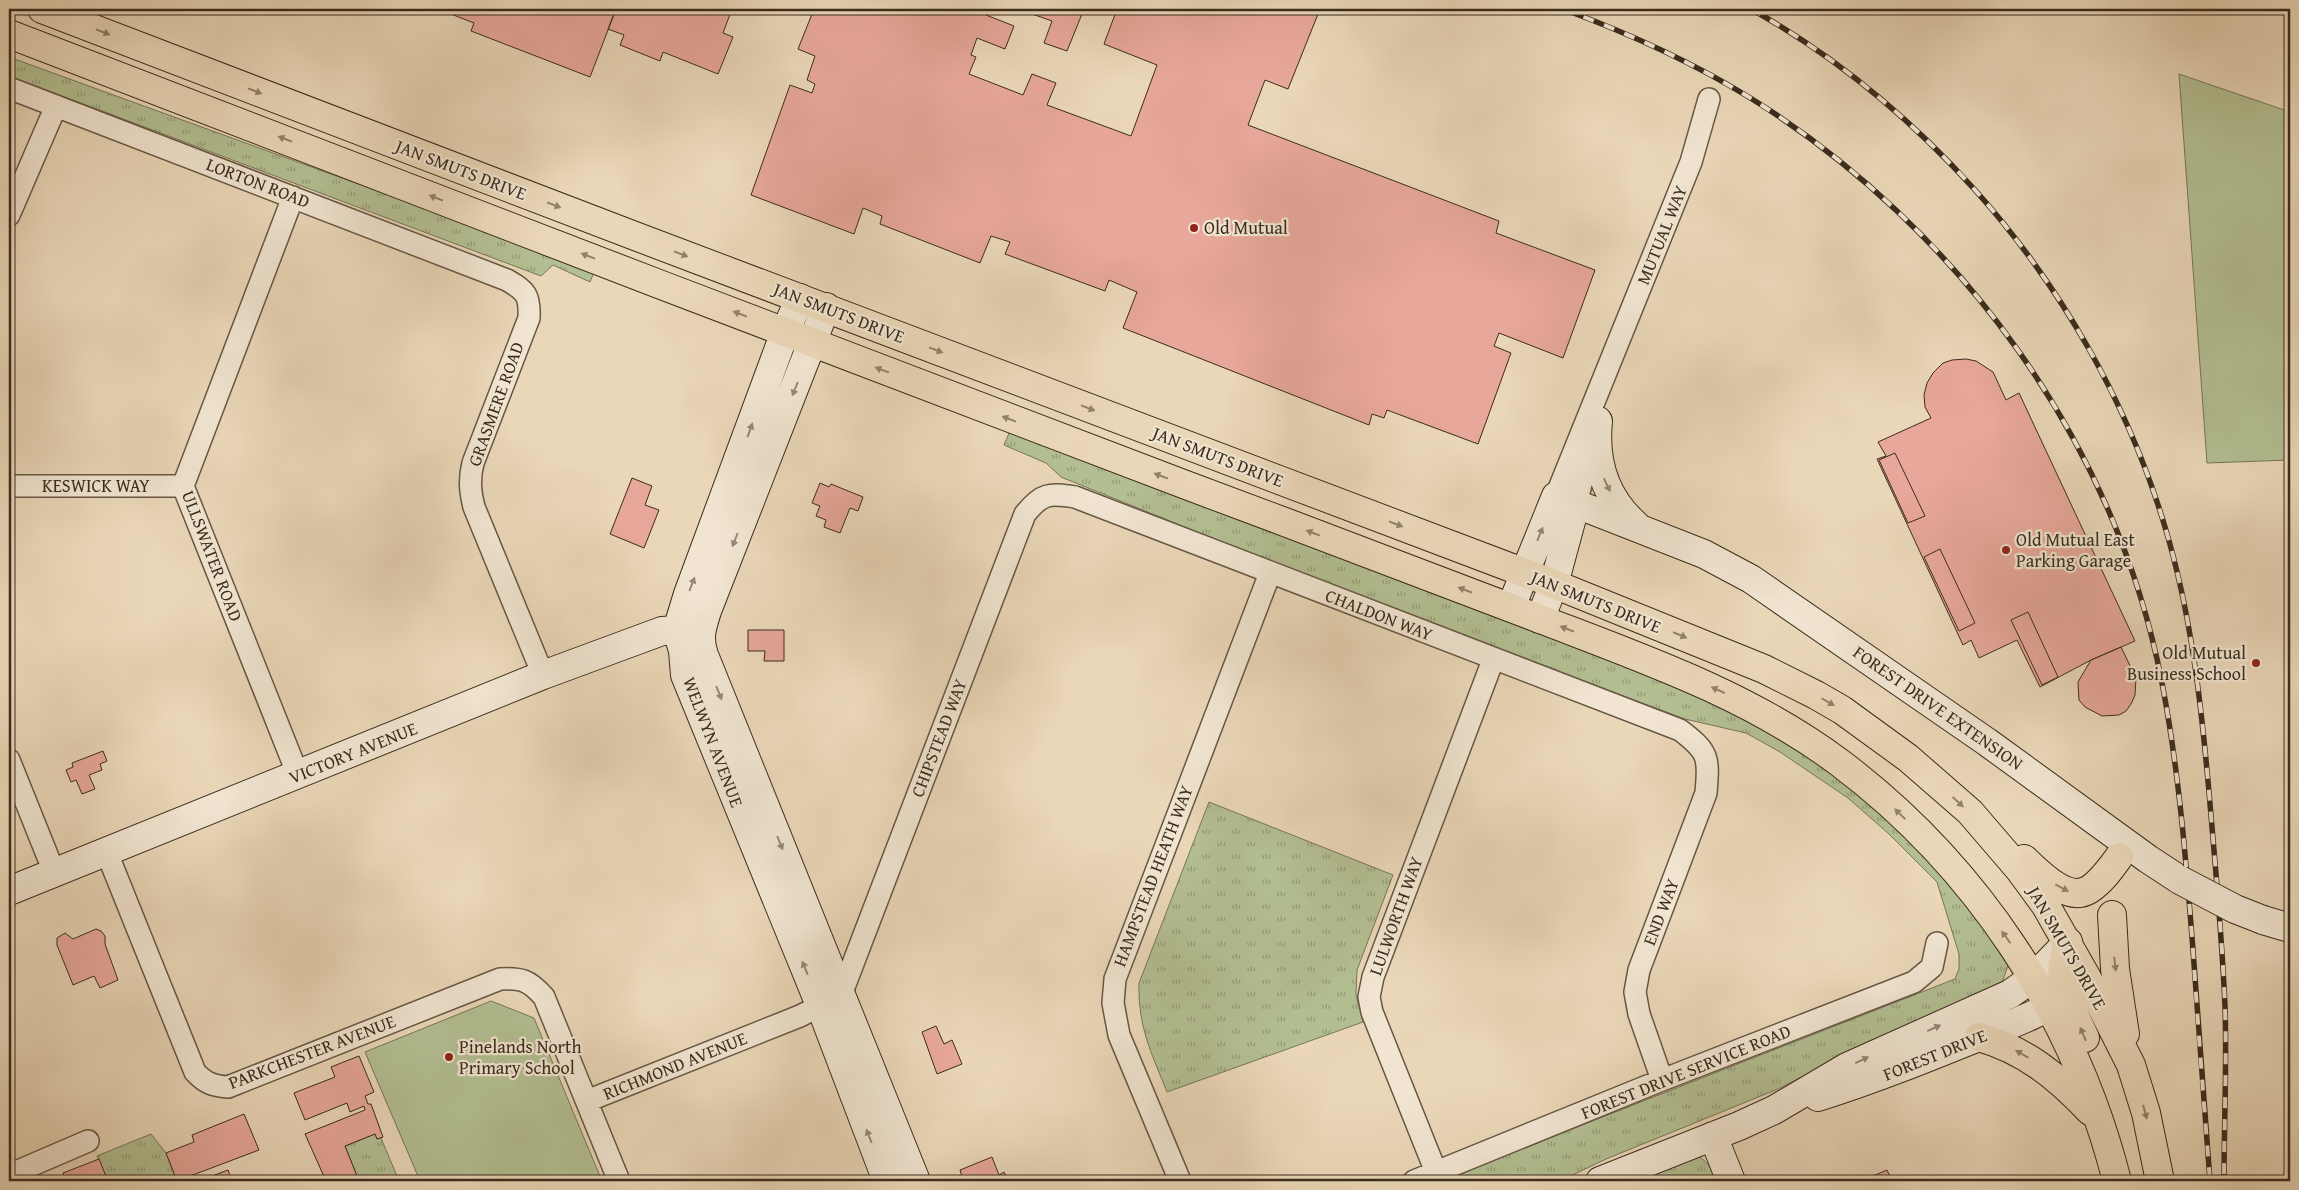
<svg xmlns="http://www.w3.org/2000/svg" width="2299" height="1190" viewBox="0 0 2299 1190" font-family="'Gentium Book Plus',serif">
	<style>
		.grass { fill: #b3bf92; stroke: #767658 }
		.park { fill: url(#park-tufts); stroke: #767658 }
		.building { fill: #e7a79a; stroke: #3a2c1d }
		.lines { fill: none; stroke-linecap: round; stroke-linejoin: round }
		.street-casing { stroke: #665744; stroke-width: 24 }
		.secondary-casing { stroke: #3a2c1d; stroke-width: 30 }
		.primary-casing { stroke: #3a2c1d; stroke-width: 30 }
		.street { stroke: #f1e5d1; stroke-width: 21 }
		.secondary { stroke: #f1e5d1; stroke-width: 28 }
		.primary { stroke: #ead7b8; stroke-width: 28 }
		.rail-casing { stroke: #3a2c1d; stroke-width: 5.5 }
		.rail { stroke: #f1e5d1; stroke-width: 4; stroke-dasharray: 11; stroke-linecap: butt }
		.secondary-bridge-casing { stroke: #3a2c1d; stroke-width: 30; stroke-linecap: butt }
		.secondary-bridge { stroke: #f1e5d1; stroke-width: 28 }
		.oneway { fill: #92826a }
		.oneway2 { fill: #968877 }
		.poi-dot { fill: #8f2418; stroke: #f1e5d1; stroke-width: 2 }
		.labels { text-anchor: middle; stroke-width: 4.5; stroke-linejoin: round; paint-order: stroke }
		.street-label { font-size: 18px; fill: #3a2c1d; stroke: #f1e5d1 }
		.poi-label { font-size: 18px; fill: #3a2c1d; stroke: #f1e5d1; text-anchor: start }
	</style>
	<defs>
		<pattern id="park-tufts" width="24" height="20" patternUnits="userSpaceOnUse" patternTransform="scale(1.25)"><rect width="24" height="20" fill="#b3bf92"/><path d="M3 7l-1-3M5 7V3M7 7l1-3M15 17l-1-3M17 17v-4M19 17l1-3" fill="none" stroke="#939b77"/></pattern>
	</defs>
	<rect width="100%" height="100%" fill="#ead7b8"/>
	<filter id="stains"><feTurbulence type="fractalNoise" baseFrequency=".004" numOctaves="4"/><feColorMatrix values="0 0 0 0 .2 0 0 0 0 .09 0 0 0 0 .02 0 0 0 .5 -.17"/></filter>
	<radialGradient id="worn" r=".72"><stop offset=".6" stop-color="#630" stop-opacity="0"/><stop offset="1" stop-color="#630" stop-opacity=".3"/></radialGradient>
	<path class="grass" d="M2179,74L2290,112V460L2207,463Z
		M491,1001L534,1018L602,1181H420L365,1052Z"/>
	<path class="park" d="M9,57L595,270L590,282L553,265L541,276L9,76Z
		M1010,431L1721,702L1875,795L2008,955V966L2001,985L1869,1043L1778,1089L1606,1159L1560,1181H1439L1955,979L1959,969V954L1937,882L1889,834L1848,798L1780,752L1746,733L1685,719L1502,651L1279,565L1061,477L1046,463L1004,445Z
		M1209,802L1393,875L1357,970L1356,995L1363,1022L1167,1092C1151,1052 1138,1027 1139,983Z
		M151,1134L166,1153L177,1181H108L97,1156Z
		M375,1134L377,1139L381,1138L399,1181H359L345,1146Z
		M1689,1153C1706,1158 1710,1165 1716,1181H1625Z"/>
	<path class="building" d="M438,9H616L590,77L471,31L474,23Z
		M616,9H744L742,14L732,9L723,33L733,37L718,74L663,52L660,61L620,45L624,35L608,29Z
		M814,9H989L986,15L1014,26L1005,49L977,38L971,55L976,57L969,74L1023,95L1032,74L1056,83L1047,105L1131,136L1157,65L1104,44L1117,9H1320L1288,89L1265,80L1248,125L1499,221L1496,233L1595,270L1563,358L1499,333L1494,346L1511,353L1478,444L1387,410L1384,418L1372,414L1369,425L1123,328L1137,292L1109,280L1105,291L1005,254L1010,242L991,236L980,263L880,224L882,216L863,208L854,234L751,195L790,85L812,93L815,84L807,80L815,56L798,49Z
		M1018,9H1084L1067,51L1044,43L1052,21Z
		M1966,359L1976,361L1993,372L2006,400L2019,393L2135,641L2091,660L2040,687L2017,640L1979,658L1971,640L1963,645L1877,459L1886,456L1878,442L1931,418L1925,407L1924,395L1927,383L1933,373L1943,363L1952,360Z
		M1895,453L1925,516L1908,523L1879,460Z
		M632,478L652,486L645,505L659,510L644,548L610,534Z
		M820,483L829,487L831,484L863,497L858,511L850,508L840,533L824,527L826,520L816,516L820,506L812,503Z
		M1940,549L1975,623L1959,631L1924,557Z
		M2028,612L2058,677L2042,685L2011,620Z
		M748,630H784V661H764L765,651H748Z
		M2121,647L2136,678L2135,695L2131,704L2126,711L2119,715L2102,716L2085,707L2079,700L2078,682L2091,660Z
		M103,751L107,761L100,764L102,770L89,775L95,789L82,794L76,780L71,782L66,770L73,767L72,763Z
		M96,929L101,931L105,936V944L118,980L100,988L94,976L73,985L57,945V938L65,933L73,939Z
		M936,1026L944,1044L952,1040L962,1064L937,1074L922,1032Z
		M359,1056L374,1092L365,1096L368,1104H371L383,1137L377,1139L375,1134L345,1146L359,1181H326L305,1134L365,1110L364,1106L350,1112L347,1103L305,1120L294,1093L335,1077L331,1067Z
		M244,1114L259,1150L177,1181L166,1153L194,1142L192,1135Z
		M992,1157L999,1175L1004,1172L1008,1181H959L963,1180L960,1170Z
		M99,1159L108,1181H66L63,1173Z
		M228,1170L232,1181H199Z
		M1887,1170L1892,1181H1861Z"/>
	<g class="lines">
		<defs>
			<path id="street" d="M9,88L507,280C526,291 530,295 529,318L473,463C469,479 470,491 474,507L543,675
				M293,197L183,486L298,775
				M9,215L56,106
				M9,486H183
				M1556,496L1691,162L1709,99
				M1576,503L1594,437
				M9,760L54,872
				M107,853L195,1072C205,1083 213,1086 228,1087L500,979C522,978 529,980 544,997L619,1181
				M587,1101L800,1016L841,995L1025,514C1042,493 1049,493 1075,497L1680,730C1709,752 1709,757 1706,793L1639,970L1635,992L1639,1014L1662,1080
				M1436,1172L1372,1012L1369,997L1373,977L1493,660
				M9,1175L88,1141
				M1180,1181L1119,1035L1113,1003L1115,979L1270,573
				M1414,1181L1662,1080L1914,982L1932,967L1937,943"/>
			<path id="secondary" d="M800,298L785,332L688,594L677,630L683,651L685,675L820,1005L887,1181
				M826,307L707,611C702,627 698,638 704,655L916,1181
				M1598,421C1594,461 1605,498 1636,525
				M1511,607L1556,496L1704,554L1751,579L1987,742L2148,859L2180,880
				M1540,619L1554,584L1576,503
				M9,891L543,675L662,631L677,630L694,633
				M2263,920L2290,928
				M1818,1097C1872,1080 1924,1059 1976,1038C2008,1025 2041,1015 2069,993
				M1713,1136L1731,1181
				M1600,1181L1739,1126L1774,1110L1847,1067L2010,994L2034,977L2068,942"/>
			<path id="primary" d="M42,9L635,236L1554,584L1764,669L1816,695L1842,710L1908,758L1970,812L2019,869L2046,906L2087,978L2131,1065L2146,1113L2160,1181
				M9,34C401,184 793,337 1186,485C1307,530 1428,576 1548,622C1650,661 1752,697 1840,763C1977,866 2075,1015 2117,1181
				M2024,859C2039,873 2068,904 2090,889C2102,881 2111,868 2119,857
				M2112,915L2115,969L2125,1034
				M2068,942C2054,986 2068,999 2085,1038
				M1979,1037C2025,1050 2058,1077 2090,1111"/>
		</defs>
		<use href="#street" class="street-casing"/>
		<use href="#secondary" class="secondary-casing"/>
		<use href="#primary" class="primary-casing"/>
		<use href="#street" class="street"/>
		<use href="#secondary" class="secondary"/>
		<use href="#primary" class="primary"/>
		<defs>
			<path id="rail" d="M1563,9C1628,33 1694,63 1752,99C1959,228 2116,443 2162,683C2179,771 2186,860 2193,950C2198,1027 2204,1104 2210,1181
				M1751,9C1835,56 1910,118 1975,190C2061,286 2128,403 2165,527C2191,613 2201,702 2209,792C2215,863 2222,935 2225,1006C2227,1065 2224,1123 2224,1181"/>
		</defs>
		<use href="#rail" class="rail-casing"/>
		<use href="#rail" class="rail"/>
		<defs>
			<path id="secondary-bridge" d="M2180,880L2235,909L2263,920"/>
		</defs>
		<use href="#secondary-bridge" class="secondary-bridge-casing"/>
		<use href="#secondary-bridge" class="secondary-bridge"/>
	</g>
	<defs><path id="oneway-solid" d="M-6-.8H1V-3.2L6.5 0L1 3.2V.8H-6Z" transform="scale(1.25)"/></defs>
	<g class="oneway">
		<use href="#oneway-solid" transform="translate(103 32) rotate(21)"/>
		<use href="#oneway-solid" transform="translate(255 91) rotate(21)"/>
		<use href="#oneway-solid" transform="translate(285 139) rotate(-159)"/>
		<use href="#oneway-solid" transform="translate(436 198) rotate(-159)"/>
		<use href="#oneway-solid" transform="translate(554 205) rotate(21)"/>
		<use href="#oneway-solid" transform="translate(681 254) rotate(21)"/>
		<use href="#oneway-solid" transform="translate(588 256) rotate(-159)"/>
		<use href="#oneway-solid" transform="translate(740 314) rotate(-159)"/>
		<use href="#oneway-solid" transform="translate(936 350) rotate(21)"/>
		<use href="#oneway-solid" transform="translate(882 370) rotate(-159)"/>
		<use href="#oneway-solid" transform="translate(1088 408) rotate(21)"/>
		<use href="#oneway-solid" transform="translate(1009 419) rotate(-159)"/>
		<use href="#oneway-solid" transform="translate(1161 476) rotate(-159)"/>
		<use href="#oneway-solid" transform="translate(1396 524) rotate(21)"/>
		<use href="#oneway-solid" transform="translate(1313 533) rotate(-159)"/>
		<use href="#oneway-solid" transform="translate(1465 590) rotate(-159)"/>
		<use href="#oneway-solid" transform="translate(1567 629) rotate(-159)"/>
		<use href="#oneway-solid" transform="translate(1680 635) rotate(23)"/>
		<use href="#oneway-solid" transform="translate(1718 690) rotate(-156)"/>
		<use href="#oneway-solid" transform="translate(1828 702) rotate(30)"/>
		<use href="#oneway-solid" transform="translate(1958 802) rotate(43)"/>
		<use href="#oneway-solid" transform="translate(1900 814) rotate(-136)"/>
		<use href="#oneway-solid" transform="translate(2062 888) rotate(28)"/>
		<use href="#oneway-solid" transform="translate(2006 937) rotate(-126)"/>
		<use href="#oneway-solid" transform="translate(2115 964) rotate(83)"/>
		<use href="#oneway-solid" transform="translate(2083 1034) rotate(-113)"/>
		<use href="#oneway-solid" transform="translate(2022 1054) rotate(-150)"/>
		<use href="#oneway-solid" transform="translate(2145 1112) rotate(75)"/>
	</g>
	<g class="oneway2">
		<use href="#oneway-solid" transform="translate(795 389) rotate(112)"/>
		<use href="#oneway-solid" transform="translate(750 430) rotate(-70)"/>
		<use href="#oneway-solid" transform="translate(1607 485) rotate(65)"/>
		<use href="#oneway-solid" transform="translate(1540 534) rotate(-68)"/>
		<use href="#oneway-solid" transform="translate(735 540) rotate(111)"/>
		<use href="#oneway-solid" transform="translate(692 584) rotate(-69)"/>
		<use href="#oneway-solid" transform="translate(719 693) rotate(68)"/>
		<use href="#oneway-solid" transform="translate(780 843) rotate(68)"/>
		<use href="#oneway-solid" transform="translate(805 968) rotate(-112)"/>
		<use href="#oneway-solid" transform="translate(1934 1028) rotate(-24)"/>
		<use href="#oneway-solid" transform="translate(1862 1060) rotate(-25)"/>
		<use href="#oneway-solid" transform="translate(869 1136) rotate(-111)"/>
	</g>
	<g class="poi-dot">
		<circle cx="1194" cy="228" r="5"/>
		<circle cx="2006" cy="550" r="5"/>
		<circle cx="2256" cy="663" r="5"/>
		<circle cx="449" cy="1057" r="5"/>
	</g>
	<g class="labels">
		<g class="street-label">
			<text transform="translate(461 170) rotate(21)" y="6">JAN SMUTS DRIVE</text>
			<text transform="translate(258 183) rotate(21)" y="6">LORTON ROAD</text>
			<text transform="translate(1662 235) rotate(-68)" y="6">MUTUAL WAY</text>
			<text transform="translate(839 313) rotate(21)" y="6">JAN SMUTS DRIVE</text>
			<text transform="translate(496 404) rotate(-70)" y="6">GRASMERE ROAD</text>
			<text transform="translate(1218 457) rotate(21)" y="6">JAN SMUTS DRIVE</text>
			<text x="96" y="492">KESWICK WAY</text>
			<text transform="translate(212 556) rotate(69)" y="6">ULLSWATER ROAD</text>
			<text transform="translate(1596 602) rotate(22)" y="6">JAN SMUTS DRIVE</text>
			<text transform="translate(1379 615) rotate(21)" y="6">CHALDON WAY</text>
			<text transform="translate(1938 708) rotate(35)" y="6">FOREST DRIVE EXTENSION</text>
			<text transform="translate(939 738) rotate(-69)" y="6">CHIPSTEAD WAY</text>
			<text transform="translate(713 742) rotate(69)" y="6">WELWYN AVENUE</text>
			<text transform="translate(353 753) rotate(-22)" y="6">VICTORY AVENUE</text>
			<text transform="translate(1153 876) rotate(-69)" y="6">HAMPSTEAD HEATH WAY</text>
			<text transform="translate(1661 912) rotate(-69)" y="6">END WAY</text>
			<text transform="translate(1396 916) rotate(-70)" y="6">LULWORTH WAY</text>
			<text transform="translate(2067 948) rotate(60)" y="6">JAN SMUTS DRIVE</text>
			<text transform="translate(312 1052) rotate(-21)" y="6">PARKCHESTER AVENUE</text>
			<text transform="translate(1935 1055) rotate(-22)" y="6">FOREST DRIVE</text>
			<text transform="translate(675 1066) rotate(-22)" y="6">RICHMOND AVENUE</text>
			<text transform="translate(1686 1072) rotate(-22)" y="6">FOREST DRIVE SERVICE ROAD</text>
		</g>
		<g class="poi-label">
			<text x="1204" y="234">Old Mutual</text>
			<text x="2016" y="546">Old Mutual East<tspan x="2016" dy="21">Parking Garage</tspan></text>
			<text x="2246" y="659" text-anchor="end">Old Mutual<tspan x="2246" dy="21">Business School</tspan></text>
			<text x="459" y="1053">Pinelands North<tspan x="459" dy="21">Primary School</tspan></text>
		</g>
	</g>
	<rect width="2299" height="1190" fill="none" stroke="#ead7b8" stroke-width="30"/>
	<rect x="10" y="10" width="2279" height="1170" fill="none" stroke="#3a2c1d" stroke-width="2.5"/>
	<rect x="15" y="15" width="2269" height="1160" fill="none" stroke="#3a2c1d"/>
	<rect width="100%" height="100%" filter="url(#stains)"/>
	<rect width="100%" height="100%" fill="url(#worn)"/>
</svg>
